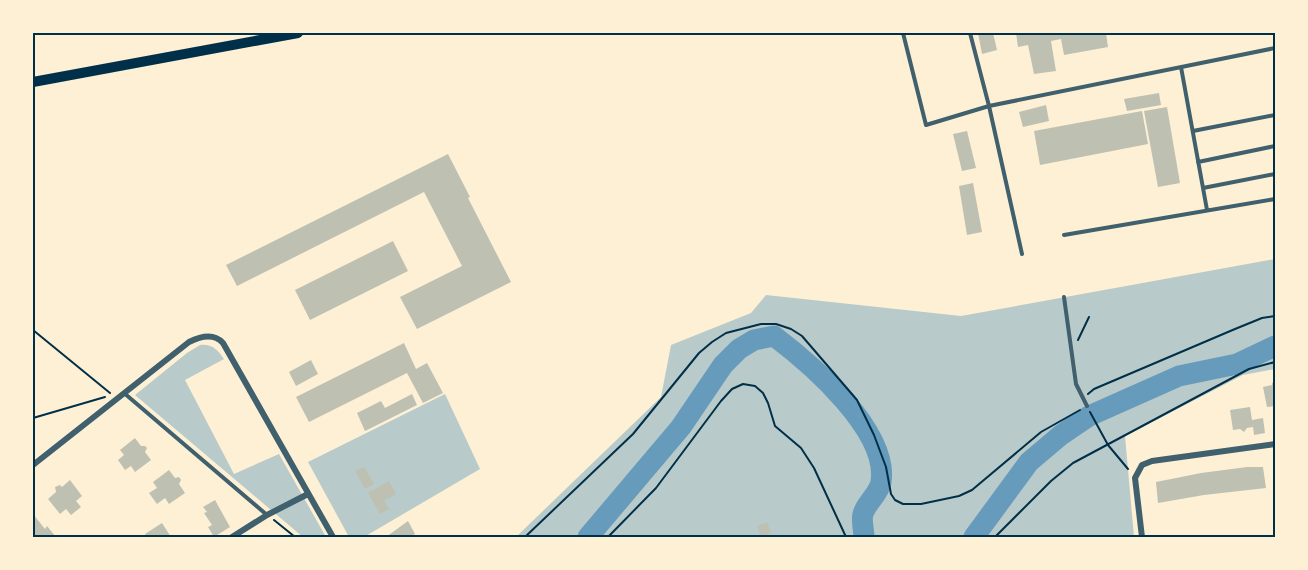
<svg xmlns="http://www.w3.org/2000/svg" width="1308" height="570" viewBox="0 0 1308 570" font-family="Overpass,sans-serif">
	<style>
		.green { fill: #b9caca }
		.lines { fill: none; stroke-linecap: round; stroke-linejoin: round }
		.river { stroke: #669bbc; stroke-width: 21 }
		.building { fill: #bec0b2 }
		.path { stroke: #003049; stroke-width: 2 }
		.service { stroke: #3f606c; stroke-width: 4 }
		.minor { stroke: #3f606c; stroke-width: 6 }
		.secondary { stroke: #003049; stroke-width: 10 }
		.neatline { fill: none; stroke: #003049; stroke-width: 2 }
	</style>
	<rect width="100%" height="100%" fill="#fdf0d5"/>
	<path class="green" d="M1275,259V369L1243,375L1125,436L1134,537H516L661,397L671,345L751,313L766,295L961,316Z
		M200,345C212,344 217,349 224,359L185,380L234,474L279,454L326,537H303L135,395L187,353Z
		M445,394L480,469L364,537H349L308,462Z"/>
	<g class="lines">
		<path class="river" d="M588,537L681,427L723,365L739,349L754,340L774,336C811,364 889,431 881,482C879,494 866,503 863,514C861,520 864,531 864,537
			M974,537L1029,462L1061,435L1089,416L1179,376L1237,364L1275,346"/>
	</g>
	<path class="building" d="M978,33H993L997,50L982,54Z
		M1016,33H1106L1108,47L1064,55L1061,39L1051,41L1056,71L1034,74L1028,45L1018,47Z
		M1159,93L1161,105L1127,111L1124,99Z
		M1046,105L1049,121L1023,127L1019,112Z
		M1167,107L1180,183L1158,187L1144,111Z
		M1142,111L1148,144L1040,165L1034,131Z
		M967,131L976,168L962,171L953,134Z
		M448,154L470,197L468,198L511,282L417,329L400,297L462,266L424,192L237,286L226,265Z
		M973,183L982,232L967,235L959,186Z
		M393,241L408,271L310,320L295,290Z
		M404,343L416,369L427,363L443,393L423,403L407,373L309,422L296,397Z
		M311,360L318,374L296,386L289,372Z
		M1275,382V406L1267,407L1263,387L1272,385V383Z
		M412,394L417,405L365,431L357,413L381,401L385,408Z
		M1250,407L1252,420L1263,418L1265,433L1254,435L1253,427L1247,428L1244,432L1240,429L1233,430L1230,410Z
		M135,438L141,446H145L147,448L145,452L151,460L135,472L131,466L125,470L118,460L124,455L120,450Z
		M364,467L374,484L365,489L355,471Z
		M1247,467H1263L1266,488L1204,495L1158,503L1156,482L1201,473Z
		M169,470L175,478L179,477L181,480L179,484L185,493L169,504L165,498L157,504L149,493L157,488L153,482Z
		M70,480L82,496L76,501L81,507L71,515L66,509L60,514L48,499L56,492L55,487L60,485L62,487Z
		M389,481L396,494L384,501L389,509L380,514L368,493Z
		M215,500L230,527L214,537L208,527L212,525L204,513L207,512L203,507Z
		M33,514L45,529L47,526L56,537H33Z
		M408,521L415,534L410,537H386Z
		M767,522L771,533L761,537L757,526Z
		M162,523L171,537H146L145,534Z"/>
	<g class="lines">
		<path class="path" d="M33,330L110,393
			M1078,340L1089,317
			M1088,394L1094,389L1235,329L1262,318L1275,316
			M1090,412L1108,445L1128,469
			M33,418L105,397
			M274,520L295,537
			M525,537L633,434L699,353L712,342L726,333L761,324H776L791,329L802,336L857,400L874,435L886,467L891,494L895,500L903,504H921L959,496L972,490L1041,432L1080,410
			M608,537L656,488L721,401L732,389L743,384L755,386L763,393L768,403L775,426L801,448L814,468L846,537
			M995,537L1051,481L1073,463L1249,369L1275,362"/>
		<path class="service" d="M903,33L926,125L989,106L1275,48
			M970,33L989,106L1022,254
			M1181,67L1207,210
			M1193,131L1275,115
			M1198,162L1275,146
			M1203,188L1275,174
			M1064,235L1275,199
			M1064,297L1076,384L1087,406
			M124,393L267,515
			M1275,419V420"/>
		<path class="minor" d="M33,465L189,342C201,336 214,333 223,343L333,537
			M232,537L267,515L308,494
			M1142,537L1135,478L1142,465L1152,461L1275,444"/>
		<path class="secondary" d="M33,82L298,33"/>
	</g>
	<rect width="1308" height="570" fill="none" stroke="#fdf0d5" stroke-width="69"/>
	<rect x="34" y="34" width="1240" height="502" class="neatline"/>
</svg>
